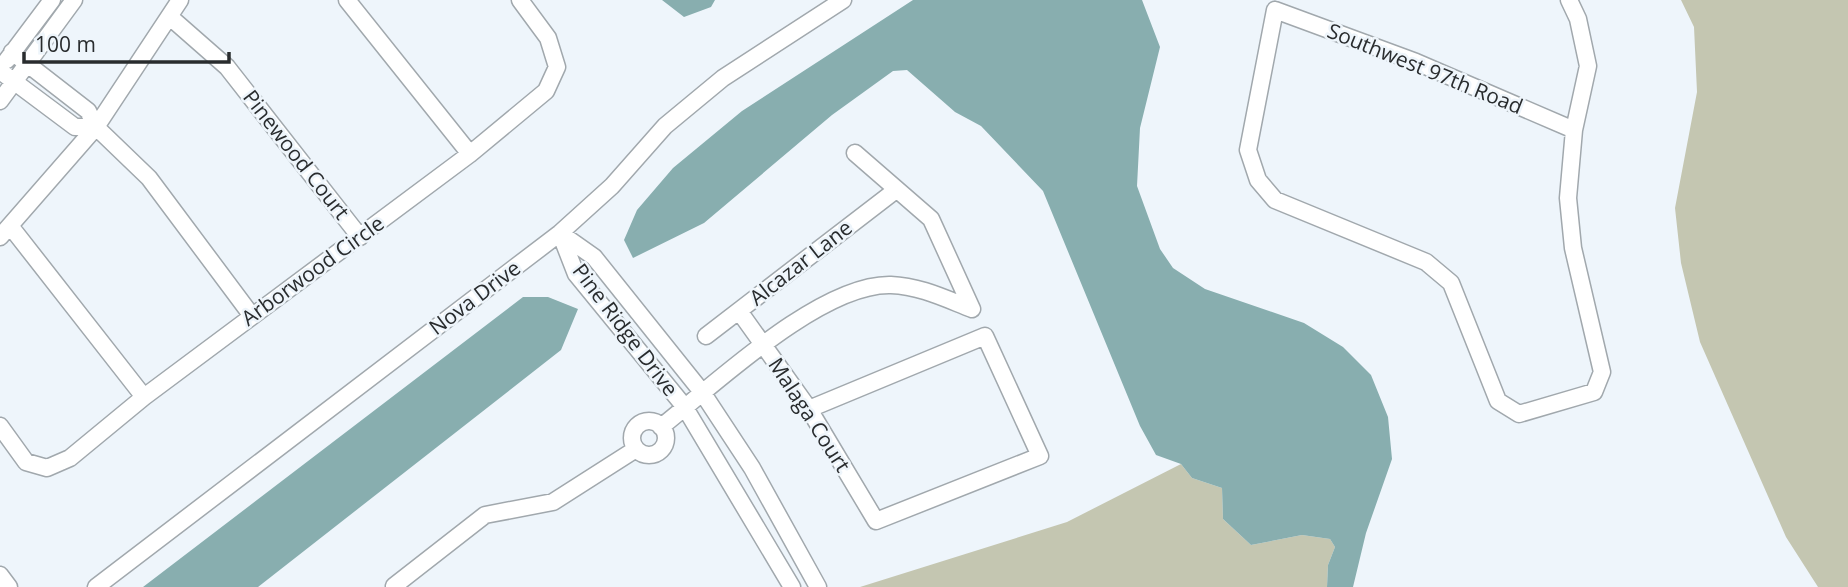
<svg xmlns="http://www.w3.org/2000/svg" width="1848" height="587" viewBox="0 0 1848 587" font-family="'Open Sans',sans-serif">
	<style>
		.green { fill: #c4c6b1 }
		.water { fill: #88aeaf }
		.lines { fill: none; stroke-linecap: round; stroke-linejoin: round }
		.minor-casing { stroke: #a1a8ad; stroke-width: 19 }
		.minor { stroke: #fff; stroke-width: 16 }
		.labels { text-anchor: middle; stroke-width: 5; stroke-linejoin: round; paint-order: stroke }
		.street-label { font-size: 21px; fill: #292c2e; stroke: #eef5fb }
	</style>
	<rect width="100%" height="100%" fill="#eef5fb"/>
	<path class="green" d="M1681,0H1848V587H1818L1786,537L1700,342L1681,263L1675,208L1697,92L1694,27Z
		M1181,464L1192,478L1222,488L1223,519L1251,545L1302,535L1330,539L1335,547L1328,565L1327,587H860L1067,522Z"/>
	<path class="water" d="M662,0H715L711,7L684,17Z
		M913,0H1142L1160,47L1140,128L1137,186L1160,249L1173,268L1205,289L1304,323L1343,347L1371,375L1388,417L1392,459L1366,533L1353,587H1327L1328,565L1335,547L1330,539L1302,535L1251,545L1223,519L1222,488L1192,478L1181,464L1156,455L1140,426L1043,191L981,126L955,112L907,70L893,71L832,115L704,223L633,258L624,240L637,210L673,168L742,111Z
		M523,297H548L578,309L561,350L258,587H143Z"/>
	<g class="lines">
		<defs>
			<path id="minor" d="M347,0L470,154
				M1275,10L1248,150L1258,180L1275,200L1426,262L1451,283L1498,401L1519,414L1594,392L1602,372L1573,248L1568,198L1574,130L1588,66L1578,19L1569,0
				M1275,10L1416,62L1574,130
				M170,17L227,67L360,237
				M12,52L88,111L96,127L149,178L252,316
				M7,60L52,0
				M0,71L75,127H96
				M0,101L74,0
				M855,153L931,219L972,309
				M11,227L144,397
				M560,233L594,257L702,392L752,468L818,587
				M560,233L576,274L684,406L792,587
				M0,237L96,127L180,0
				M739,311L809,409L876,521L1040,456L985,336L809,409
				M706,336L896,190
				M632 438a17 17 0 1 1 34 0a17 17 0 1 1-34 0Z
				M0,426L26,462L47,468L70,458L144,397L470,154L546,91L557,67L548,38L520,0
				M661,427C714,385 821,283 891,285C920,286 946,299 972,309
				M0,575L9,587
				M394,586L485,515L553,502L636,449
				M96,587L560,233L612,186L665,126L723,78L843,0"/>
		</defs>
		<use href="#minor" class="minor-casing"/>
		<use href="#minor" class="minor"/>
	</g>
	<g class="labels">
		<g class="street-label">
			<text transform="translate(1425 69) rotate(22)" y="7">Southwest 97th Road</text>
			<text transform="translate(296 155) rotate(52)" y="7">Pinewood Court</text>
			<text transform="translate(801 263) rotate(-38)" y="7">Alcazar Lane</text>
			<text transform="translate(313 271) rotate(-36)" y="7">Arborwood Circle</text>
			<text transform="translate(475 298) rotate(-37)" y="7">Nova Drive</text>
			<text transform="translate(625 330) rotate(53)" y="7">Pine Ridge Drive</text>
			<text transform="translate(809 415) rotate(57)" y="7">Malaga Court</text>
		</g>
	</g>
	<path d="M24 52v10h205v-10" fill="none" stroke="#292c2e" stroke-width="3.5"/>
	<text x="35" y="52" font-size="21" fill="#292c2e" stroke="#eef5fb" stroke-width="5" paint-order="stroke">100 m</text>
</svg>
